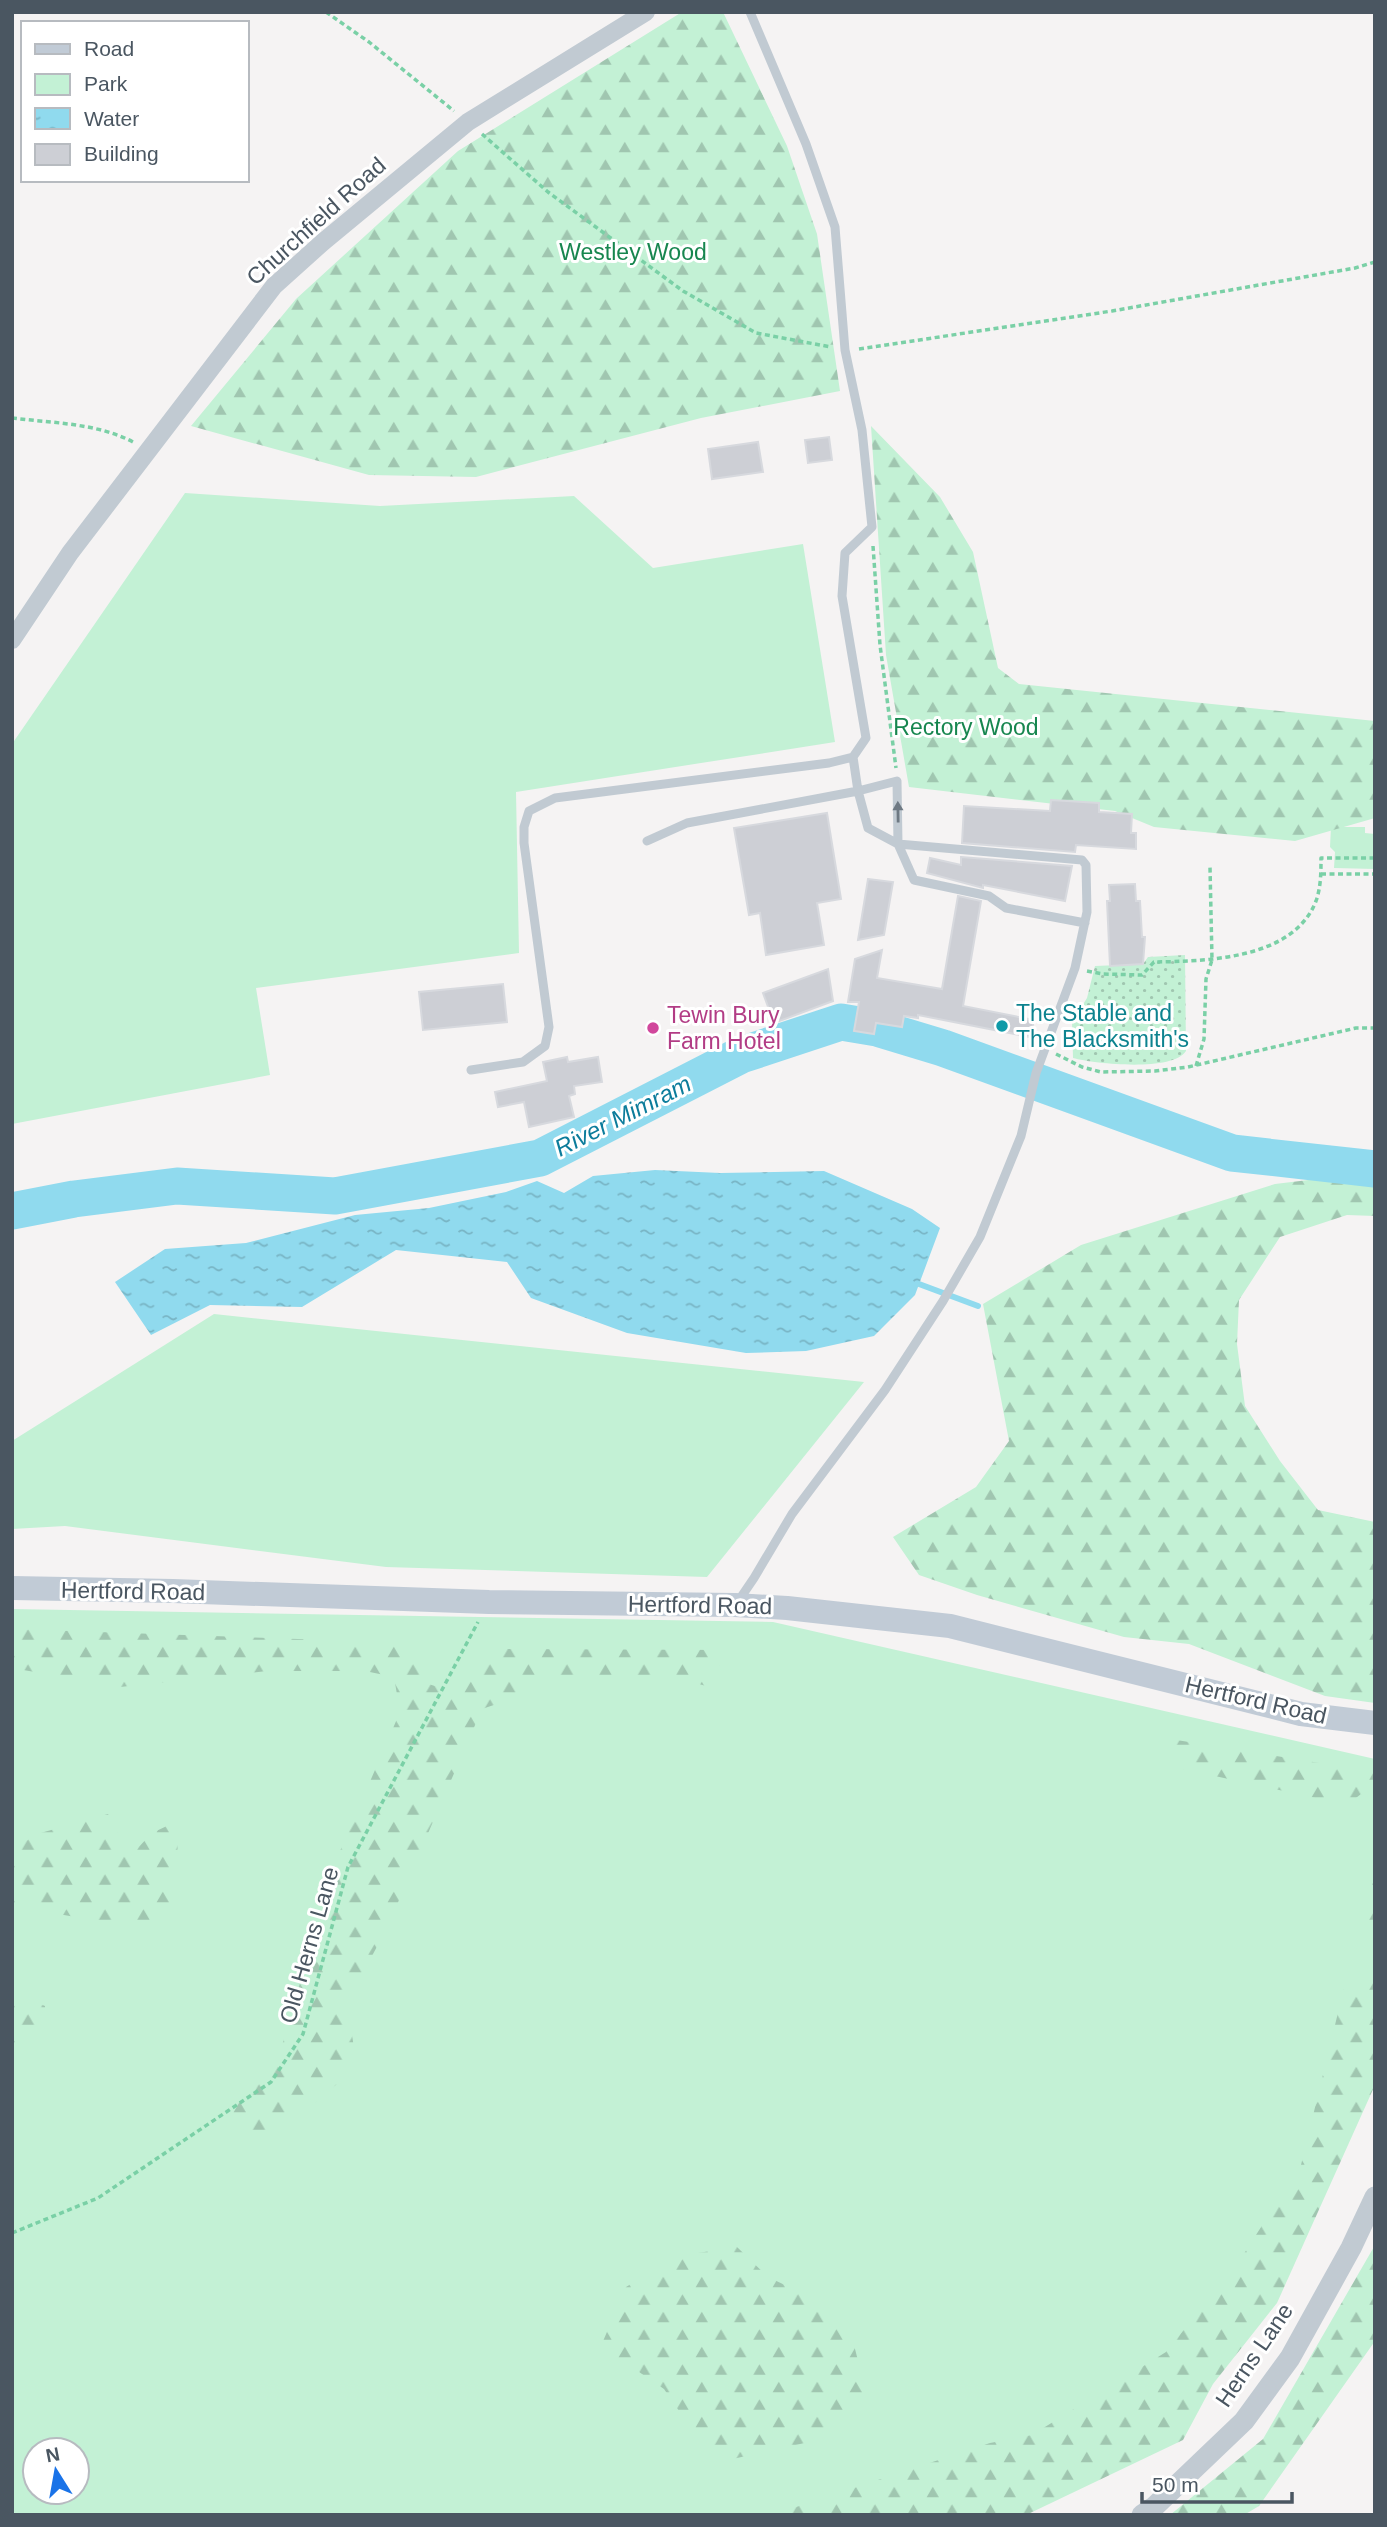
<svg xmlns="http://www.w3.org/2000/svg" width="1387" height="2527" viewBox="0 0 1387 2527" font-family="Arial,sans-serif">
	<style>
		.green { fill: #c3f1d5; fill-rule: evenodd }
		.forest { fill: url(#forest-firs) }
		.garden { fill: url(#garden-dots) }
		.water { fill: url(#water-ripples) }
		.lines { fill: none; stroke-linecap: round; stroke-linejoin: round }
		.stream { stroke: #90daee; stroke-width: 6 }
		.river { stroke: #90daee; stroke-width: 37 }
		.building { fill: #cdcfd5; stroke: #d7d9de; stroke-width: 2 }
		.path { stroke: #7ad0a6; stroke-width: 3.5; stroke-dasharray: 5 3.5; stroke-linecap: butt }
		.service { stroke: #c1cad2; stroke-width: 9 }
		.minor { stroke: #c1cad2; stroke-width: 18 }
		.tertiary { stroke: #c1cad2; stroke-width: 21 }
		.secondary { stroke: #c1cbd6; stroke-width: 24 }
		.oneway { fill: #6e7983 }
		.culture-dot { fill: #0f9aa8; stroke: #fff; stroke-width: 2.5 }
		.hotel-dot { fill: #d1479c; stroke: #fff; stroke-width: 2.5 }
		.labels { text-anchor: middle; stroke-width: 6; stroke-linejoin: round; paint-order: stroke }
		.street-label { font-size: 23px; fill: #4a5661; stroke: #fff }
		.park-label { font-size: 23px; fill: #17864f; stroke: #fff }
		.culture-label { font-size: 23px; fill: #0d838f; stroke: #fff; text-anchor: start }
		.hotel-label { font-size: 23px; fill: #b23c85; stroke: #fff; text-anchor: start }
		.water-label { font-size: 24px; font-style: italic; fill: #0c7c9b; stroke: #fff }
	</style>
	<defs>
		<pattern id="forest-firs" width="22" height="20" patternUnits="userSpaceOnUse" patternTransform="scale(1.75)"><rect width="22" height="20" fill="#c3f1d5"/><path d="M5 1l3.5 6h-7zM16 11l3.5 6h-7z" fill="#a0c6b0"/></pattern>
		<pattern id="garden-dots" width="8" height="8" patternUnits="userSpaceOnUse" patternTransform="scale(1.75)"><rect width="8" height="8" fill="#c3f1d5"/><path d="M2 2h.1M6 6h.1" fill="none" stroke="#a0c6b0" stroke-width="1.8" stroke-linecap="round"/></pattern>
		<pattern id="water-ripples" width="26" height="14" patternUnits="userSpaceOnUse" patternTransform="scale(1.75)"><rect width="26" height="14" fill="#90daee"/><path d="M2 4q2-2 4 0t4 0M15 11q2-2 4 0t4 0" fill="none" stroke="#78b4c4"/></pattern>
	</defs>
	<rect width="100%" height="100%" fill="#f5f3f3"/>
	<path class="green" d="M185,493L380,506L574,496L653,568L803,544L835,742L516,792L519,953L256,988L270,1075L12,1124V744Z
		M1331,827H1365V833L1375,834V869L1334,868L1335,852L1330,847Z
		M214,1314L864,1382L707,1577L386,1567L65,1526L12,1529V1441Z
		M12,1609L773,1622L1375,1759V2073L1257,2326L900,2515H12ZM35,2450H77V2492H35Z"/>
	<path class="forest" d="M682,12H723L787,146L817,234L840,391L701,418L476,477L369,475L191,426L296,299L458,151Z
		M871,426L940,497L973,552L998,668L1019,684L1375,721V818L1295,841L1154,827L1115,811L909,787L886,655Z
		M1375,1172V1216L1347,1215L1280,1237L1239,1300L1237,1344L1245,1406L1280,1461L1318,1510L1375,1522V1703L1325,1696L1189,1644L1124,1637L977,1595L919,1575L893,1537L976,1487L1009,1441L983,1304L1081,1245L1275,1184Z
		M12,1629L415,1643L422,1682L454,1692L498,1649L729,1650L706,1686L674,1677L549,1676L523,1695L482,1709L386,1930L347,2002L354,2048L344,2078L262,2148L224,2105L281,2049L334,1865L400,1712L394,1677L365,1671H267L120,1687L12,1668Z
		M1158,1737L1375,1772V1803L1361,1794L1347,1805L1183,1769L1179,1760Z
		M108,1814L119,1835L115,1851L134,1852L152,1833L169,1825L178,1844L171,1906L155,1928L116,1924L12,1906V1850L37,1834Z
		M1375,1878V1934L1358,1919Z
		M1375,1965V2085L1277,2303L1213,2384L1183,2440L1026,2515H772L990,2443L1032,2435L1166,2352L1238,2263L1301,2165L1344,1988Z
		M18,1995L45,2006V2022L24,2053L12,2063V1996Z
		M1375,2245V2341L1259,2506L1244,2515H1170L1263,2439Z
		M737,2247L768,2277L846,2314L864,2384L859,2414L809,2442L728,2460L694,2433L664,2389L601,2346L626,2287L678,2256Z"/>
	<path class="garden" d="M1185,955L1186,1051C1173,1072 1095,1064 1073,1058L1072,1022L1087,998L1095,966L1143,964L1148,957Z"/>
	<path class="water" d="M655,1170L720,1173L824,1171L912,1209L940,1228L915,1295L874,1336L806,1351L746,1353L627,1333L531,1298L507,1262L396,1250L302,1307L210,1305L151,1335L115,1282L165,1249L246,1243L355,1215L429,1208L506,1192L537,1181L564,1193L593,1176Z"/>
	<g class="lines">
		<path class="stream" d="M919,1284L978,1306"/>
		<path class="river" d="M12,1211L74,1199L177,1186L335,1196L540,1158L741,1055L841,1022L877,1028L943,1048L1232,1153L1375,1169"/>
	</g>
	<path class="building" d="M829,437L832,460L808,463L805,440Z
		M758,442L763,472L712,479L708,449Z
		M1051,800L1099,803V812L1132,814L1131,833H1136V849L1076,845L1075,852L962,843L964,806L1050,811Z
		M827,813L841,899L817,903L824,945L766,955L760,913L749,915L734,828Z
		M961,857L1072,866L1065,901L983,885V888L927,873L930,858L961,865Z
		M868,879L893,882L884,935L858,940Z
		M1135,884L1136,901H1140L1142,937H1145L1143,964L1110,966L1107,901H1110L1109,885Z
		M958,896L981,901L963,1006L1034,1020L1030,1037L918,1015V1018L904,1016L902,1027L876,1023L874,1034L854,1031L859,1002H848L855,959L882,950L877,978L942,989Z
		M828,969L833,1001L774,1023L763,993Z
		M503,984L507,1022L423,1030L419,992Z
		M567,1057L568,1062L598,1057L602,1082L574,1086L575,1094L569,1096L574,1117L529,1127L524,1102L498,1107L495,1092L547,1081L543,1062Z"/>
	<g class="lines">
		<path class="path" d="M326,12L369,42L454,111
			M482,134L548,192L683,291L756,333L831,347
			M859,349L1112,311L1355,268L1375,262
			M12,418C52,423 97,423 133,442
			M873,546L880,645L896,768
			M1321,874H1375
			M1087,971L1103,974L1142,975L1154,962C1206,961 1293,960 1316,901C1321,887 1321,872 1321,858H1375
			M1056,1054L1082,1067L1101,1072L1155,1071L1188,1067L1356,1028H1375
			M1196,1066L1204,1039L1206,979L1212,960L1210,867
			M12,2233L98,2198L271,2082L303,2034L348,1867L478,1622"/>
		<path class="service" d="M647,841L687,823L858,791L897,781L898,844L914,880L989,896L1006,908L1085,923
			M471,1070L523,1062L545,1046L549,1027L524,843V827L529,811L555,798L829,763L853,757
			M737,1603L754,1578L792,1514L885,1390L943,1301L980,1237L1021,1136L1036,1073L1075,968L1087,912L1086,865L1082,860L898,844L868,828L858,791L853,757L866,738L842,596L845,553L872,527L862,430L845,350L835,227L806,144L750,12"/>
		<path class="minor" d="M12,640L70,553L274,286L323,242L468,122L646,12"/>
		<path class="tertiary" d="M1142,2515L1154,2507L1244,2421L1290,2358L1351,2248L1375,2197"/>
		<path class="secondary" d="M12,1588L173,1591L489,1602L735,1605L787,1608L950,1626L1301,1714L1375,1723"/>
	</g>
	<defs><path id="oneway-solid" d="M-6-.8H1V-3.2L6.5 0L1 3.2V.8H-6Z" transform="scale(1.75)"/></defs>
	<use class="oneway" href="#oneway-solid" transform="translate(898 812) rotate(-91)"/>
	<circle class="culture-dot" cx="1002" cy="1026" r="7"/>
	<circle class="hotel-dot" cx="653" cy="1028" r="7"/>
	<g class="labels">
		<g class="street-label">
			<text transform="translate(316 221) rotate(-42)" y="8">Churchfield Road</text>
			<text transform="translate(133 1591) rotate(1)" y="8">Hertford Road</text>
			<text transform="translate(700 1605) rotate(1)" y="8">Hertford Road</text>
			<text transform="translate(1256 1700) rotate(13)" y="8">Hertford Road</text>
			<text transform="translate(309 1945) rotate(-74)" y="8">Old Herns Lane</text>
			<text transform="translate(1254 2355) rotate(-56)" y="8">Herns Lane</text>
		</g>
		<g class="park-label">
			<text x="633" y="260">Westley Wood</text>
			<text x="966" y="735">Rectory Wood</text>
		</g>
		<g class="culture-label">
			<text x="1016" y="1021">The Stable and<tspan x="1016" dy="26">The Blacksmith's</tspan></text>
		</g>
		<g class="hotel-label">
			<text x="667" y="1023">Tewin Bury<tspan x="667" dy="26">Farm Hotel</tspan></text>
		</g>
		<g class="water-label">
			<text transform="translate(623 1116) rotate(-27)" y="8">River Mimram</text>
		</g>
	</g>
	<rect width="1387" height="2527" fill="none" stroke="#4a5661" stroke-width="28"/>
	<rect x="21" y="21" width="228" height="161" fill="#ffffff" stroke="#b7bbc0" stroke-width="2"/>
	<rect x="35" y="44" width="35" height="10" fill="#c1cbd6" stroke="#b7bbc0" stroke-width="2"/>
	<text x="84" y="56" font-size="21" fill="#4a5661">Road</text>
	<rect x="35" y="74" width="35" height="21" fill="#c3f1d5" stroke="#b7bbc0" stroke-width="2"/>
	<text x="84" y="91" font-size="21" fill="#4a5661">Park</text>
	<rect x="35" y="108" width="35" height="21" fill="url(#water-ripples)" stroke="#b7bbc0" stroke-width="2"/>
	<text x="84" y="126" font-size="21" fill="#4a5661">Water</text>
	<rect x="35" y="144" width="35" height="21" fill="#cdcfd5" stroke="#b7bbc0" stroke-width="2"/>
	<text x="84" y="161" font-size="21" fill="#4a5661">Building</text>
	<g transform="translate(56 2471) rotate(349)"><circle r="33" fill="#ffffff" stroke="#b7bbc0" stroke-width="2"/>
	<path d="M0-5L12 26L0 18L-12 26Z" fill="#1a73e8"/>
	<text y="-10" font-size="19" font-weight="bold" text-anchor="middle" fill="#4a5661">N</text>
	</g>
	<path d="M1142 2492v10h150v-10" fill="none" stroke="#4a5661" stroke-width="3.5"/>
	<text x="1152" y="2492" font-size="21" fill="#4a5661" stroke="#ffffff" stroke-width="5" paint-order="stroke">50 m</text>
</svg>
